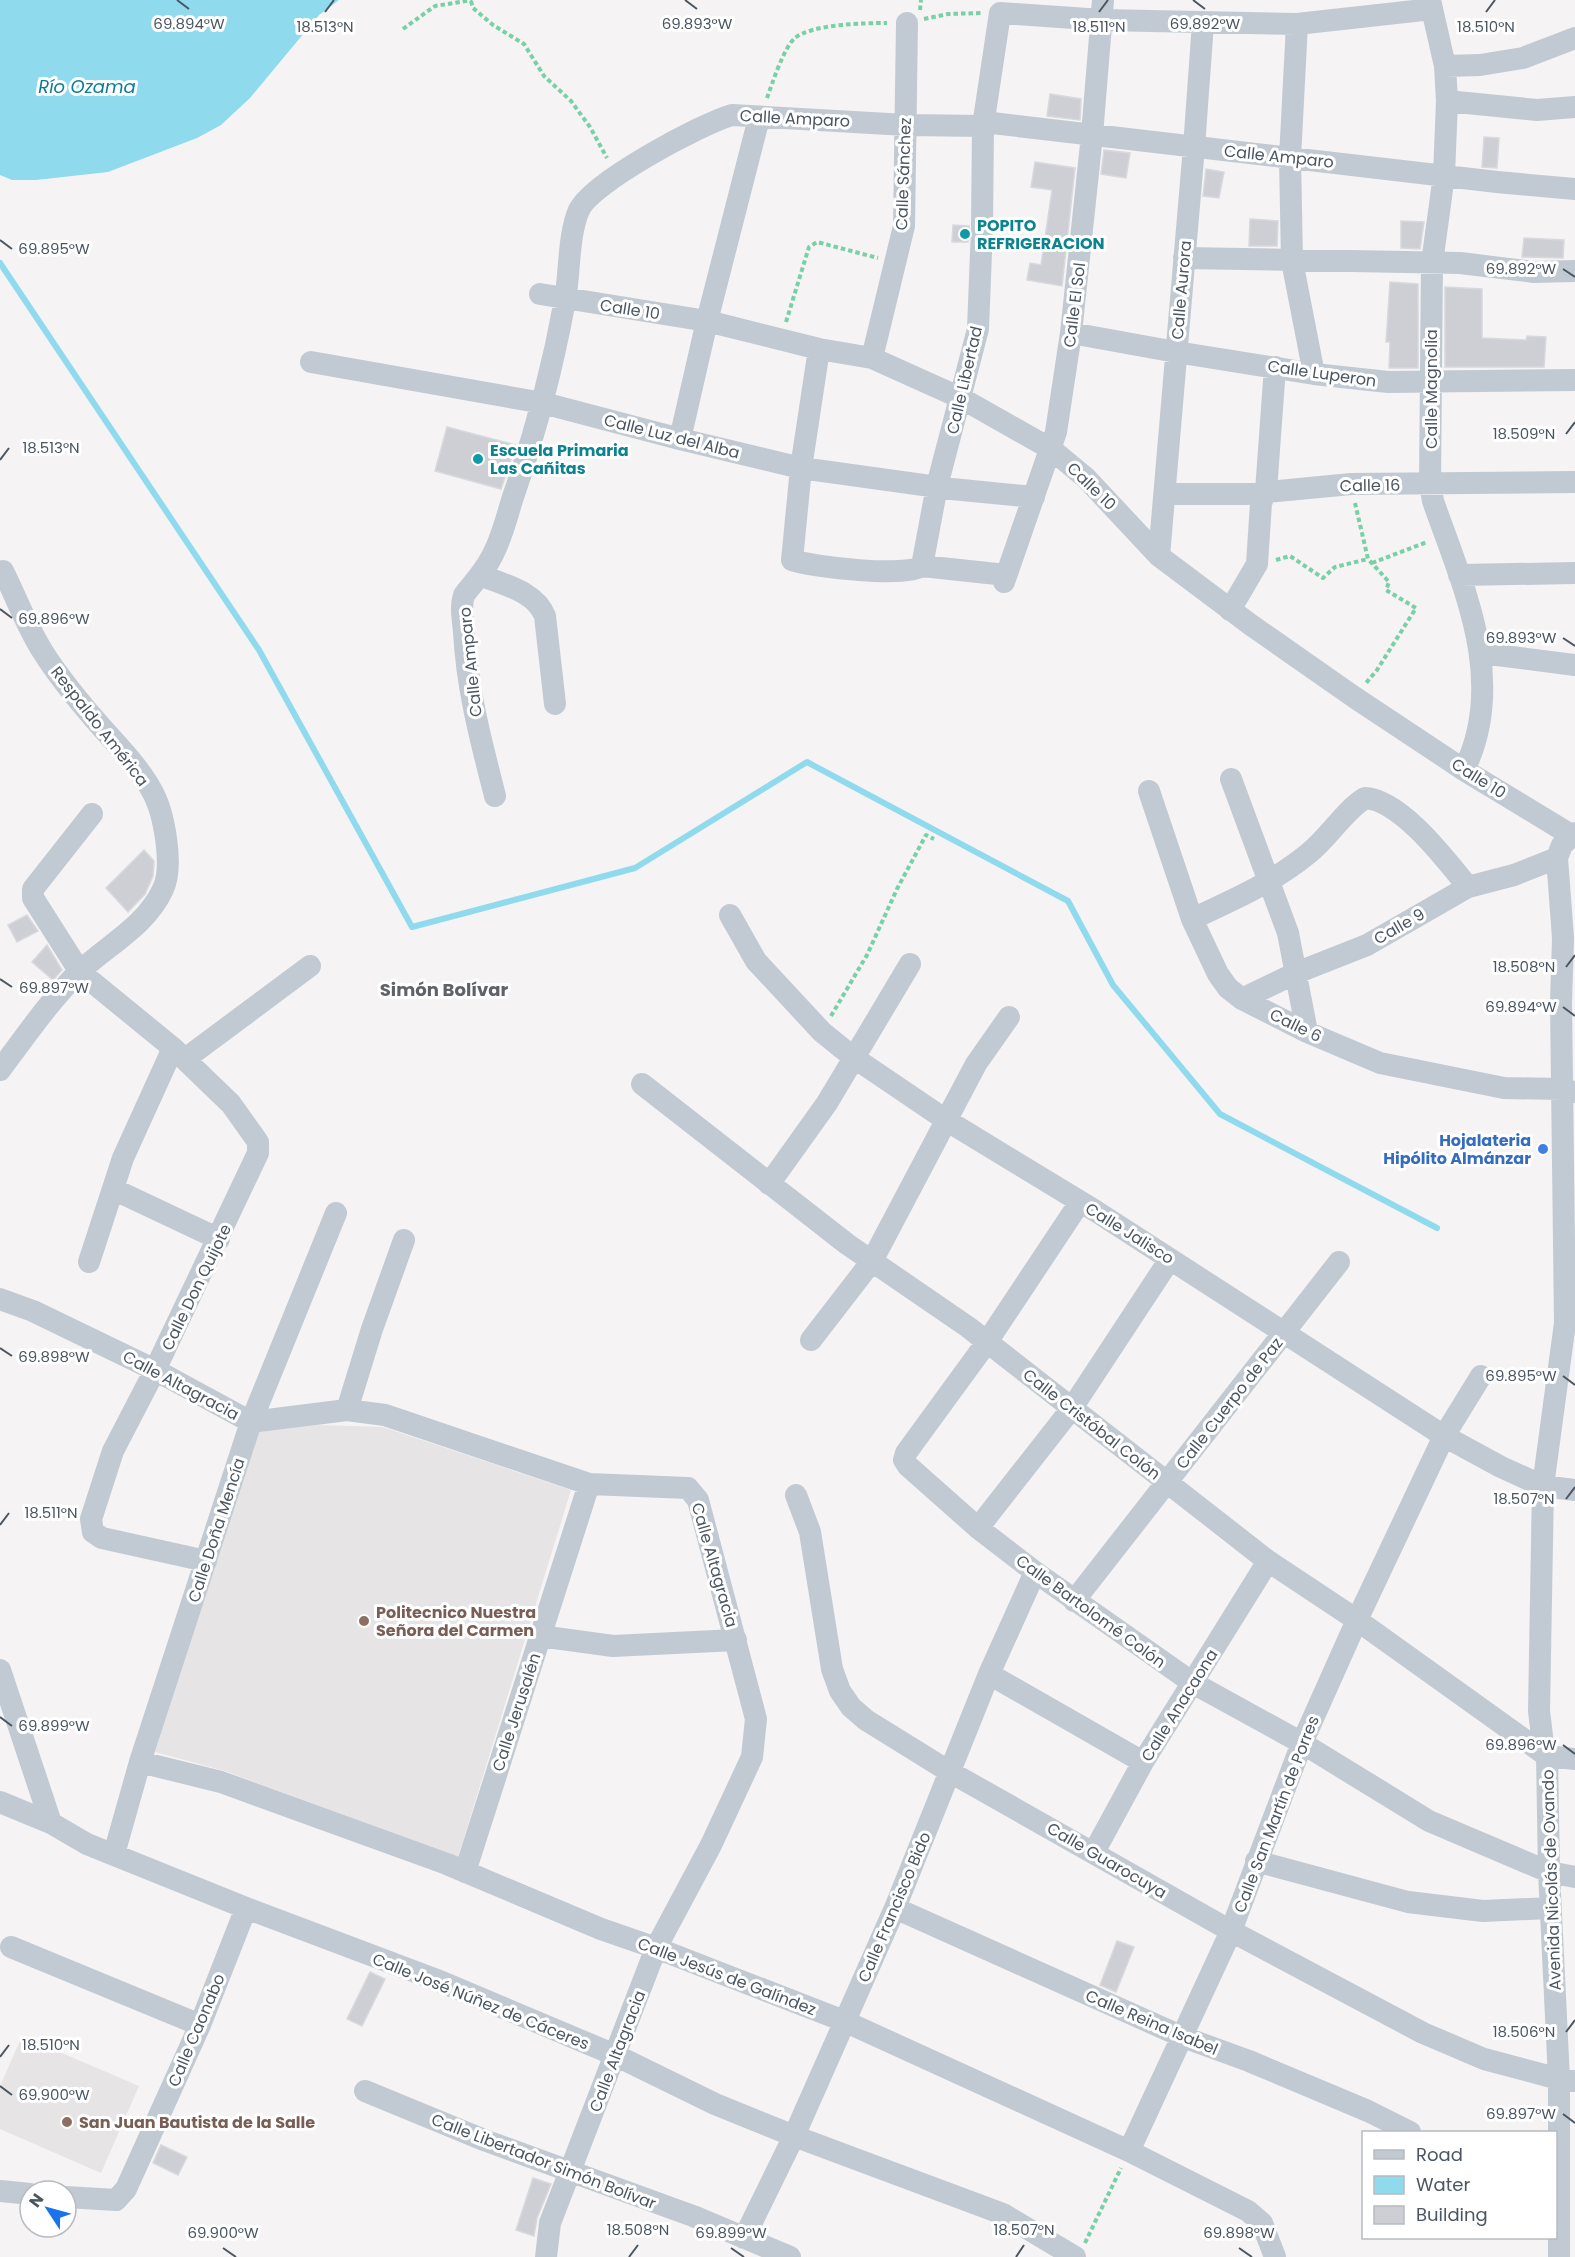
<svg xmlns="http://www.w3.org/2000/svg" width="1575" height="2257" viewBox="0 0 1575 2257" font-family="Poppins,sans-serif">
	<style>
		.education { fill: #e6e4e5 }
		.water { fill: #90daee }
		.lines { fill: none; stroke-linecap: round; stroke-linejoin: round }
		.stream { stroke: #90daee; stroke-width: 6 }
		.building { fill: #cdcfd5; stroke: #d7d9de; stroke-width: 1.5 }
		.path { stroke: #7ad0a6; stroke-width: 4; stroke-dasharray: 4.5 3; stroke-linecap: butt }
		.minor { stroke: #c1cad2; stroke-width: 22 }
		.ticks { fill: none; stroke: #4a5661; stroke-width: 2 }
		.culture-dot { fill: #0f9aa8; stroke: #fff; stroke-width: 2 }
		.shop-dot { fill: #3f7fe0; stroke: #fff; stroke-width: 2 }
		.education-dot { fill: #8d6e63; stroke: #fff; stroke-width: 2 }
		.labels { text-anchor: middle; stroke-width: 6; stroke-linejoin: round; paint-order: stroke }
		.street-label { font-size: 16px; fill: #4a5661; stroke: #fff }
		.culture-label { font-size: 16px; font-weight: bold; fill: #0d838f; stroke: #fff; text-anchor: start }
		.shop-label { font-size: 16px; font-weight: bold; fill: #366cbe; stroke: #fff; text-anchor: end }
		.education-label { font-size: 16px; font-weight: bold; fill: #785e54; stroke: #fff; text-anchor: start }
		.water-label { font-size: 18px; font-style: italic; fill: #0c7c9b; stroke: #fff }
		.neighbourhood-label { font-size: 18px; font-weight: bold; fill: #5f6368; stroke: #fff }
		.ticks-label { font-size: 15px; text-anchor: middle; fill: #4a5661; stroke: #fff; stroke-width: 6; stroke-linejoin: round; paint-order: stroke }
	</style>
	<rect width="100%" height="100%" fill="#f5f3f3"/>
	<path class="education" d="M318,1425L383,1427L571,1490L458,1857L225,1771L155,1752L259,1432Z
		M22,2036L139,2086L101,2173L0,2129V2086Z"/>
	<path class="water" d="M0,0H339L319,15L250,98L221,125L197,138L108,172L36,180H12L0,175Z"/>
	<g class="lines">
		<path class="stream" d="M0,263L259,650L412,927L635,868L807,762L1068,901L1113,985L1220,1114L1437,1228"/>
	</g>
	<path class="building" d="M1050,94L1081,99L1080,120L1047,116Z
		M1484,137L1499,138L1497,168L1482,167Z
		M1104,150L1130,153L1126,178L1101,174Z
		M1035,162L1075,168L1062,286L1027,280L1030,263L1041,265L1052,190L1031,187Z
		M1206,169L1224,172L1219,198L1203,196Z
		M1250,219L1278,221L1277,246H1249Z
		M1401,221L1424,222L1420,249L1401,248Z
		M953,225L969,226L968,242H952Z
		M1524,238L1564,240L1563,258L1522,257Z
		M1390,282L1418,284V368H1389L1390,342H1386Z
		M1445,287L1482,289V338L1526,340L1527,336L1546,337L1544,367H1445Z
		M447,427L516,445L501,489L435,471Z
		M144,850L154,861L153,876L145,894L128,912L106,888Z
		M27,915L38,931L17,942L8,925Z
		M47,945L62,970L53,980L32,962Z
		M1117,1941L1134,1947L1116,1992L1100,1985Z
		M370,1972L385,1979L362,2026L347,2019Z
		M161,2145L187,2157L178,2175L153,2163Z
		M533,2178L551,2184L537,2218L534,2236L516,2230Z"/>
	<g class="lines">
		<path class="path" d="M471,1L473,8L493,25L524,44L544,76L571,101L590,127L607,158
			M920,10L921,0
			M924,19L948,14L982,13
			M403,29L435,6L472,0
			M767,98C772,84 784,47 795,38C812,24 865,23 887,23
			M786,322L809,247L817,242L878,258
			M1355,503L1368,559L1389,582L1386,590L1416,608L1377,670L1366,683
			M1276,560L1290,556L1323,578L1335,567L1368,559
			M1372,563L1427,542
			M831,1016L867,955L897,889L926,835L934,839
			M1085,2243L1121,2168"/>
		<path class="minor" d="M1430,0L1445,66L1447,101L1444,175L1432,263L1430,484L1433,501C1463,587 1508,680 1464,770
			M1297,24L1290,158L1292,261L1314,374
			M1445,66L1480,65L1523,58L1575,38
			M1447,101L1537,110L1575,107
			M1184,258L1460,263L1534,272L1575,271
			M540,294L707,321L819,349L872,358L961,398L1051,449L1086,478L1159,556L1251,625L1354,697L1464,770L1571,835
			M1071,333L1176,352L1314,374L1388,382L1575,380
			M819,349L801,468L792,560C812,567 908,578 922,566L1006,575
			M872,358L904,226L907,23
			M311,362L543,403L680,439L801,468L952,489L1034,497
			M680,439L707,321L759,118
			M1165,494H1246L1351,484L1575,482
			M1159,556L1194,147L1203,23
			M922,566L937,486L978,329L982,227L983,126L1000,13L1102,20L1297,24L1432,9
			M480,575C504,585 535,591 545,616L555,704
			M1459,575L1575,573
			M1004,582L1056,432L1071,333L1092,135L1103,0
			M1230,610L1257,564L1261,503L1266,491L1275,367
			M1481,653L1575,665
			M1231,779L1288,933L1307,1032
			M1149,791L1192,919L1218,974L1228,988L1242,999L1307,1032L1380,1063L1504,1088L1562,1089L1575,1092
			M495,796C481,741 467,689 464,632C463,620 460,607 464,595C473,583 484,572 491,558C502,539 507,515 514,494C536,431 553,366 565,300C570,273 568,235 579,210C592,182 701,124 732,115L906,125L983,126L992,123L1497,182L1575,189
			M92,814L33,889V898L80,972L173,1048L231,1104L258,1142V1153L155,1370L113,1451L91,1519L93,1532L102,1538L206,1561
			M730,915L756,961L822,1032L853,1057L946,1120L1094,1210L1444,1436L1501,1467L1543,1486L1575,1490
			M1192,919C1233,900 1274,882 1309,853C1329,837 1345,810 1365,798C1401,800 1446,860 1468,887
			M1242,999L1296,973L1367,945L1468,887L1514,875L1557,858
			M185,1059L310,966
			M0,1070C25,1037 50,1000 80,971C108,945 147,925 163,889C174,866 164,812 152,791C138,765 115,743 96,721C77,699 58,676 43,652C27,627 16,597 3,571
			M642,1084L847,1244L968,1327L1268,1561L1357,1620L1547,1756L1575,1759
			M769,1184L827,1103L910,964
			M113,1189L219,1239
			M1080,1202L987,1342L906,1453L904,1460L908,1466L978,1528L1035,1572L1193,1683L1302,1743L1429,1821L1549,1872L1575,1877
			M89,1262L123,1158L173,1048
			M0,1299L33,1311L155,1370L251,1422L347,1410L385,1415L589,1484L688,1488L698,1500L756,1719L752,1757L711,1845L656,1948L550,2223L546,2257
			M811,1340L872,1261L976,1064L1009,1017
			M347,1410L372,1329L404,1240
			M796,1495L810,1532L832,1669L840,1691L851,1707L866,1720L950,1772L1231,1931L1423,2033L1484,2059L1559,2079L1575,2081
			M978,1528L1072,1408L1170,1259
			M1074,1601L1339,1262
			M540,1636L613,1646L736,1640
			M0,1670L51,1823
			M989,1674L1143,1762
			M140,1762L221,1782L447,1864L601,1929L656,1948L844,2021L1129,2151L1248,2211L1262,2223L1275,2257
			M0,1802L51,1823L87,1844L246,1908L437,1980L615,2055L715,2104L794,2136L1003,2214L1075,2257
			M1094,1852L1143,1762L1268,1561
			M114,1854L140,1762L251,1422L336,1213
			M1256,1861L1408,1902L1483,1911L1550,1908
			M465,1872L589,1484
			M895,1908L1183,2037L1249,2061L1368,2111L1410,2132
			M11,1947L200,2025
			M365,2091L484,2140L693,2216L790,2257
			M1129,2151L1231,1931L1302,1743L1357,1620L1444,1436L1481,1376
			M0,2191L30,2194
			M66,2197L116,2200L126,2189L200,2025L246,1908
			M744,2238L794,2136L895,1908L989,1674L1035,1572
			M1559,2257V2079L1549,1872L1547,1756L1543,1744L1539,1711L1543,1486L1565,1323L1561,1002L1563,938L1557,858L1562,845L1575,833"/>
	</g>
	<path class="ticks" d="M177,0L189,9M685,0L697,9M1193,0L1205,9M325,12L334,0M1099,12L1108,0M1486,12L1495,0M0,240L12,249M1563,269L1575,277M1566,434L1575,422M0,460L9,448M0,609L12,618M1563,638L1575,646M1566,967L1575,955M0,979L12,987M1563,1007L1575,1016M0,1348L12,1356M1563,1376L1575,1385M1566,1499L1575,1487M0,1525L9,1513M0,1717L12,1726M1563,1745L1575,1754M1566,2032L1575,2020M0,2057L9,2045M0,2086L12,2095M1563,2114L1575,2123M223,2248L236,2257M731,2248L744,2257M1239,2248L1252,2257M629,2257L638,2245M1016,2257L1024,2245"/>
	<g class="culture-dot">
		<circle cx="965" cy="234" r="6"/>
		<circle cx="478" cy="459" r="6"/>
	</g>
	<circle class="shop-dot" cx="1543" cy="1149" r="6"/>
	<g class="education-dot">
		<circle cx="364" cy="1621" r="6"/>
		<circle cx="67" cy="2122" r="6"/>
	</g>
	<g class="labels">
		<g class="street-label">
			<text transform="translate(795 118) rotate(3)" y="6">Calle Amparo</text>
			<text transform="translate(1279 156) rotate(6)" y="6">Calle Amparo</text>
			<text transform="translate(903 174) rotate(-88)" y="6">Calle Sánchez</text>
			<text transform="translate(1181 290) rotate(-85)" y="6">Calle Aurora</text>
			<text transform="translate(1074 305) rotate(-83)" y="6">Calle El Sol</text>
			<text transform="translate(630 309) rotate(9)" y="6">Calle 10</text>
			<text transform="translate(1322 373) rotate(8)" y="6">Calle Luperon</text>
			<text transform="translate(964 380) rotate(-77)" y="6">Calle Libertad</text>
			<text transform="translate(1431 389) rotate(-90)" y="6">Calle Magnolia</text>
			<text transform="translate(672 436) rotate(14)" y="6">Calle Luz del Alba</text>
			<text transform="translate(1370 485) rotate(-1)" y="6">Calle 16</text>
			<text transform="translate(1092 486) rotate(44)" y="6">Calle 10</text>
			<text transform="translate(470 662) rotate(-96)" y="6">Calle Amparo</text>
			<text transform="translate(100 726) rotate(52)" y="6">Respaldo América</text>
			<text transform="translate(1479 778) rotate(32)" y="6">Calle 10</text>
			<text transform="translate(1399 926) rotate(-30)" y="6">Calle 9</text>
			<text transform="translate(1296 1025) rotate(26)" y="6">Calle 6</text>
			<text transform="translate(1130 1233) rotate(32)" y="6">Calle Jalisco</text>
			<text transform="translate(196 1287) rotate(-64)" y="6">Calle Don Quijote</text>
			<text transform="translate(181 1385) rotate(28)" y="6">Calle Altagracia</text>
			<text transform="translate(1229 1403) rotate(-52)" y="6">Calle Cuerpo de Paz</text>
			<text transform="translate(1092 1424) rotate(38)" y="6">Calle Cristóbal Colón</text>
			<text transform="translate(216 1530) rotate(-72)" y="6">Calle Doña Mencía</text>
			<text transform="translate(715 1565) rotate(74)" y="6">Calle Altagracia</text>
			<text transform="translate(1091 1611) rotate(36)" y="6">Calle Bartolomé Colón</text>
			<text transform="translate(1179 1705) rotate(-58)" y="6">Calle Anacaona</text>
			<text transform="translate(516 1712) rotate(-72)" y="6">Calle Jerusalén</text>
			<text transform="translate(1276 1814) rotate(-69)" y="6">Calle San Martín de Porres</text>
			<text transform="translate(1107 1860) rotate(30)" y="6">Calle Guarocuya</text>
			<text transform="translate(1551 1880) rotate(-92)" y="6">Avenida Nicolás de Ovando</text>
			<text transform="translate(894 1907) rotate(-67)" y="6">Calle Francisco Bido</text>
			<text transform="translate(727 1976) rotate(21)" y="6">Calle Jesús de Galíndez</text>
			<text transform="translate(481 2001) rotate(22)" y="6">Calle José Núñez de Cáceres</text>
			<text transform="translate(1152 2022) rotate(23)" y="6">Calle Reina Isabel</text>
			<text transform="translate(196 2030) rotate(-67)" y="6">Calle Caonabo</text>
			<text transform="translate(617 2051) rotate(-69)" y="6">Calle Altagracia</text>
			<text transform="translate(544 2161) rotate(21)" y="6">Calle Libertador Simón Bolívar</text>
		</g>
		<g class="culture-label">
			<text x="977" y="231">POPITO<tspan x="977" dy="18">REFRIGERACION</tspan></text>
			<text x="490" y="456">Escuela Primaria<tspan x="490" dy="18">Las Cañitas</tspan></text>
		</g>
		<g class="shop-label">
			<text x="1531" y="1146">Hojalateria<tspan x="1531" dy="18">Hipólito Almánzar</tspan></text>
		</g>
		<g class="education-label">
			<text x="376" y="1618">Politecnico Nuestra<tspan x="376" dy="18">Señora del Carmen</tspan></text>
			<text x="79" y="2128">San Juan Bautista de la Salle</text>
		</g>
		<g class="water-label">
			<text x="87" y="93">Río Ozama</text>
		</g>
		<g class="neighbourhood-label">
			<text x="444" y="996">Simón Bolívar</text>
		</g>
	</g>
	<g class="ticks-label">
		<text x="189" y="29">69.894°W</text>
		<text x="697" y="29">69.893°W</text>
		<text x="1205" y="29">69.892°W</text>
		<text x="325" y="32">18.513°N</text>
		<text x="1099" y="32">18.511°N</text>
		<text x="1486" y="32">18.510°N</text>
		<text x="54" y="254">69.895°W</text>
		<text x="1521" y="274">69.892°W</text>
		<text x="1524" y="439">18.509°N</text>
		<text x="51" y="453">18.513°N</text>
		<text x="54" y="624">69.896°W</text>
		<text x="1521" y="643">69.893°W</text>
		<text x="1524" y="972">18.508°N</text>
		<text x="54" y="993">69.897°W</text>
		<text x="1521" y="1012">69.894°W</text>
		<text x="54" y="1362">69.898°W</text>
		<text x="1521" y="1381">69.895°W</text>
		<text x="1524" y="1504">18.507°N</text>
		<text x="51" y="1518">18.511°N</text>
		<text x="54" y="1731">69.899°W</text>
		<text x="1521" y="1750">69.896°W</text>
		<text x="1524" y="2037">18.506°N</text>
		<text x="51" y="2050">18.510°N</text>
		<text x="54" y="2100">69.900°W</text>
		<text x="1521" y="2119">69.897°W</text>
		<text x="638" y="2235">18.508°N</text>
		<text x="1024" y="2235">18.507°N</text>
		<text x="223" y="2238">69.900°W</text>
		<text x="731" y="2238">69.899°W</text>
		<text x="1239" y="2238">69.898°W</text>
	</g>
	<rect x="1362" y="2131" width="195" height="108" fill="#ffffff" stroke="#b7bbc0" stroke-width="1.5"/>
	<rect x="1374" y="2150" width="30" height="9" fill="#c1cad2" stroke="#b7bbc0" stroke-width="1.5"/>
	<text x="1416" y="2161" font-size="18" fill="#4a5661">Road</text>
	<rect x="1374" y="2176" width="30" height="18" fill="#90daee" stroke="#b7bbc0" stroke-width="1.5"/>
	<text x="1416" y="2191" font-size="18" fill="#4a5661">Water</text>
	<rect x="1374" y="2206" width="30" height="18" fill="#cdcfd5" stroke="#b7bbc0" stroke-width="1.5"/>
	<text x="1416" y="2221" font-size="18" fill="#4a5661">Building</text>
	<g transform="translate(48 2209) rotate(306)"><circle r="28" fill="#ffffff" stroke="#b7bbc0" stroke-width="1.5"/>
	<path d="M0-4.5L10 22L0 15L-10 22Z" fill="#1a73e8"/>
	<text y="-9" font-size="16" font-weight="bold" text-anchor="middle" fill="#4a5661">N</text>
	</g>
</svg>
